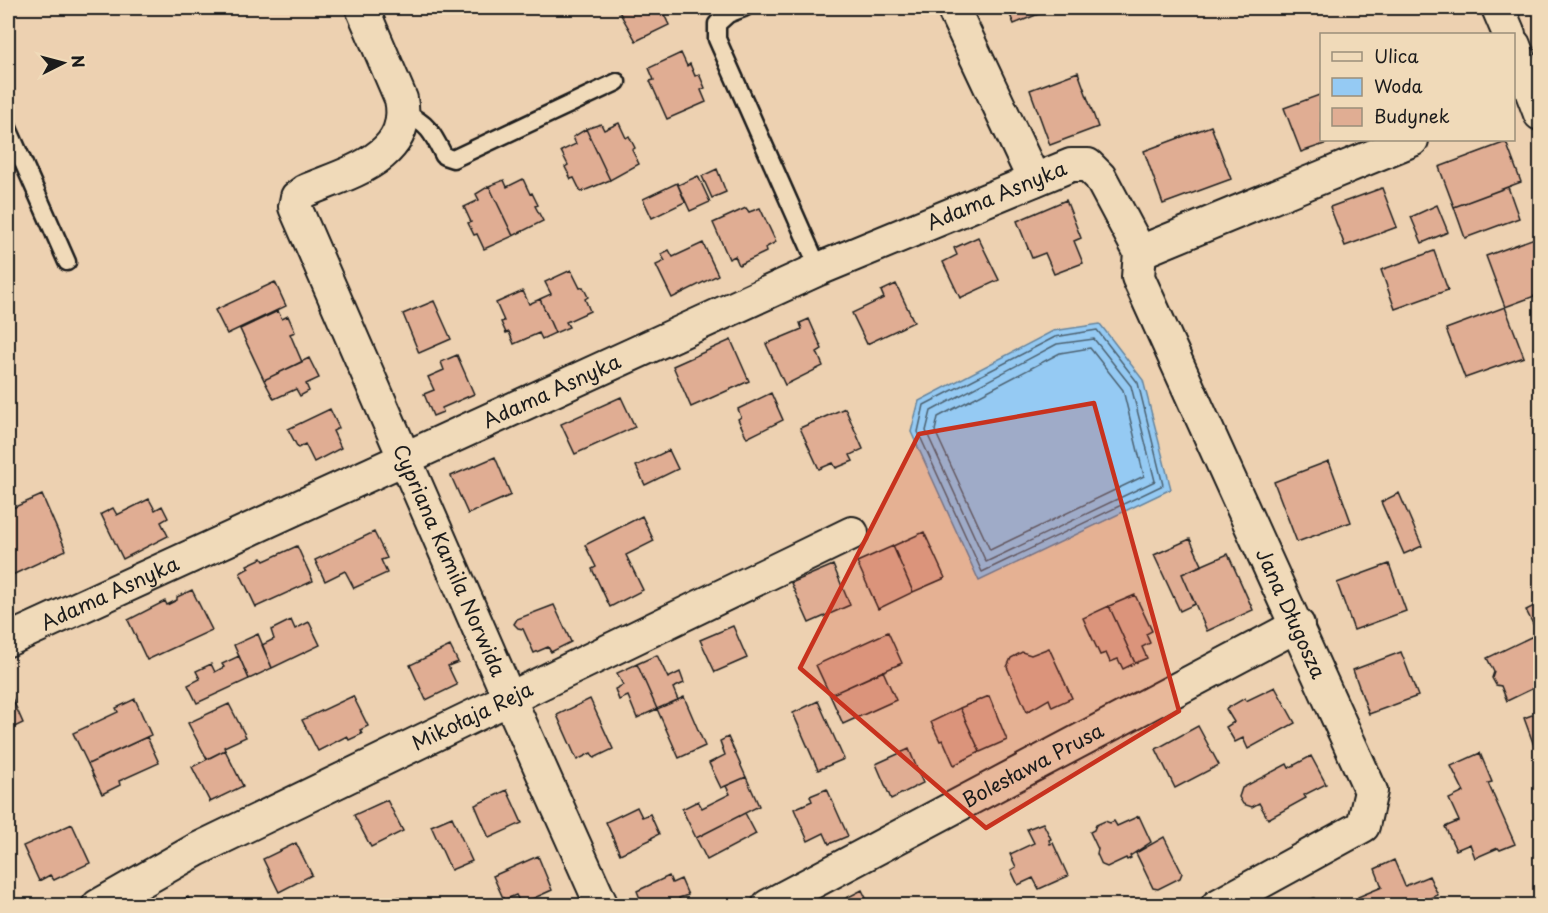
<svg xmlns="http://www.w3.org/2000/svg" width="1548" height="913" viewBox="0 0 1548 913" font-family="'Playpen Sans',sans-serif">
	<style>
		.water { fill: #95caf3; stroke: #65849d; stroke-width: 1.5 }
		.lines { fill: none; stroke-linecap: round; stroke-linejoin: round }
		.shore { stroke: #4c6272; stroke-width: 1.5 }
		.building { fill: #e0ad93; stroke: #1c1c1c; stroke-width: 1.5 }
		.lane-casing { stroke: #1c1c1c; stroke-width: 21 }
		.street-casing { stroke: #1c1c1c; stroke-width: 36 }
		.lane { stroke: #f0dab9; stroke-width: 16 }
		.street { stroke: #f0dab9; stroke-width: 32 }
		.marked { fill: #c8321e; fill-opacity: 0.2; stroke: #c8321e; stroke-width: 4.5; stroke-linejoin: round }
		.labels { text-anchor: middle; stroke-width: 4.5; stroke-linejoin: round; paint-order: stroke }
		.street-label { font-size: 20px; fill: #1c1c1c; stroke: #f0dab9 }
	</style>
	<rect width="100%" height="100%" fill="#edd1b1"/>
	<filter id="ink" filterUnits="userSpaceOnUse"><feTurbulence type="fractalNoise" baseFrequency=".0167" numOctaves="2"/><feDisplacementMap in="SourceGraphic" scale="12" xChannelSelector="R" yChannelSelector="G"/><feConvolveMatrix kernelMatrix="1 2 1 2 8 2 1 2 1" color-interpolation-filters="sRGB"/></filter>
	<g filter="url(#ink)">
		<path class="water" d="M1100,324L1143,380L1171,489L979,581L911,432L919,401L1053,331Z"/>
		<g class="lines">
			<path class="shore" d="M1097,330L1138,383L1163,485L982,572L918,432L924,405L1055,337Z
				M1094,339L1131,386L1155,481L986,562L926,431L931,411L1057,344Z
				M1090,348L1123,390L1144,476L990,550L935,431L938,417L1060,353Z"/>
		</g>
		<path class="building" d="M617,8H663L662,10L669,25L636,41Z
			M1007,8H1053L1014,24Z
			M681,53L687,66L690,64L695,76L699,74L705,88L701,90L706,102L667,119L650,81L654,80L649,68Z
			M1078,72L1098,127L1050,145L1030,90Z
			M1322,94V140H1336L1301,152L1284,108Z
			M619,123L626,138L629,136L635,148L632,150L639,164L610,180L586,129L601,124L604,130Z
			M1211,126L1231,179L1163,204L1144,151Z
			M586,129L610,180L581,192L574,178L571,179L565,167L568,165L561,151L576,144L573,137Z
			M1506,142L1521,182L1454,207L1439,167Z
			M717,169L726,192L712,198L702,176Z
			M698,176L710,202L690,211L678,185Z
			M523,179L530,194L532,193L538,205L535,206L543,221L513,236L489,186L504,180L507,187Z
			M677,183L685,202L652,218L643,199Z
			M489,186L513,236L484,249L477,234L474,235L468,223L471,222L464,207L479,200L476,194Z
			M1508,187L1519,218L1465,238L1454,207Z
			M1382,188L1397,227L1345,246L1330,207Z
			M1066,200L1081,238L1074,241L1083,263L1054,274L1045,253L1032,258L1017,221Z
			M1437,205L1448,232L1422,243L1411,217Z
			M746,208L749,212L760,208L776,242L765,248L766,252L739,265L735,256L729,259L713,223Z
			M1540,236V294L1505,307L1486,256Z
			M978,237L999,280L960,298L943,262L957,255L954,248Z
			M703,243L718,275L672,298L656,265L665,261L661,254L669,250L673,257Z
			M1434,251L1448,290L1395,309L1381,270Z
			M571,270L580,288L583,287L588,297L585,299L590,311L566,322L569,327L555,333L540,299L551,294L545,282Z
			M275,282L286,306L227,334L215,310Z
			M896,284L914,322L867,344L852,313L884,298L881,291Z
			M523,291L529,304L540,299L555,333L542,339L539,333L514,344L509,332L506,333L501,322L504,321L496,303Z
			M434,301L451,339L419,353L403,314Z
			M1505,307L1524,357L1465,378L1446,329Z
			M278,311L282,319L288,316L295,332L290,334L302,362L264,380L240,329Z
			M809,319L822,349L817,352L823,366L785,385L766,344L802,329L800,323Z
			M731,340L749,381L691,407L673,366Z
			M1540,345V364L1534,347Z
			M457,355L474,394L442,408L443,412L433,416L424,394L434,390L428,377L444,370L441,362Z
			M309,358L319,378L306,384L309,391L300,396L296,389L274,399L264,380Z
			M771,393L783,420L747,438L738,419L741,417L738,409Z
			M621,397L635,427L575,454L561,424Z
			M845,408L863,449L850,455L853,461L836,468L833,463L819,469L800,428Z
			M330,409L339,428L333,431L341,448L314,462L305,444L298,448L288,429Z
			M669,450L678,469L645,485L636,466Z
			M495,457L511,495L468,514L451,476Z
			M1329,461L1351,522L1297,542L1274,482Z
			M1399,493L1422,546L1404,554L1381,502Z
			M42,495L66,550L8,577V510Z
			M149,499L155,510L162,506L168,518L161,522L168,536L123,559L101,514L113,508L117,515Z
			M642,516L654,541L626,555L643,590L610,607L592,569L596,567L585,545Z
			M374,532L387,558L381,560L387,573L354,588L345,571L325,581L315,560Z
			M924,532L945,578L913,592L893,546Z
			M1190,539L1202,565L1182,574L1195,604L1180,611L1154,555Z
			M297,546L313,581L256,607L240,573L249,568L247,565L262,558L264,561Z
			M893,546L913,592L878,609L857,562Z
			M1228,554L1253,610L1207,631L1182,574Z
			M1389,564L1406,611L1354,630L1337,583Z
			M833,565L850,605L809,623L791,583Z
			M192,590L212,630L147,660L128,620L165,601L167,605L177,600V597Z
			M1135,595L1152,631L1146,634L1150,643L1142,647L1147,658L1135,663L1109,606Z
			M1540,603V626L1535,628L1526,610Z
			M554,605L571,642L551,652L548,647L534,653L523,629L518,628L514,624L517,619Z
			M1109,606L1135,663L1123,669L1118,659L1110,662L1106,653L1100,655L1083,618Z
			M291,620L295,629L309,622L320,645L272,668L262,645L274,639L271,630Z
			M733,626L747,658L715,672L700,640Z
			M888,632L902,663L830,695L816,665Z
			M258,634L272,668L249,679L234,645Z
			M1533,636L1540,653L1535,656L1540,668V685L1507,701L1501,686L1496,685L1492,678L1494,672L1487,658Z
			M450,646L458,662L448,666L457,685L426,700L410,665Z
			M1049,648L1072,698L1052,707L1049,699L1027,712L1007,667L1011,658L1022,652L1031,655Z
			M1401,652L1418,696L1369,714L1353,670Z
			M657,655L668,678L680,672L684,683L673,688L678,700L657,709L637,664Z
			M239,656L249,679L197,703L188,685L200,679L196,671L211,664L215,672L224,667L222,664Z
			M637,664L657,709L637,718L628,696L619,700L615,689L623,685L617,673Z
			M883,671L896,700L843,724L830,695Z
			M1275,687L1295,723L1248,749L1243,738L1235,742L1226,727L1234,722L1226,709L1245,698L1246,701Z
			M8,689L23,723L8,730Z
			M353,696L368,726L360,730L362,734L349,740L347,736L318,751L302,720Z
			M989,696L1007,740L980,752L960,708Z
			M684,697L705,746L679,758L657,709Z
			M135,699L151,735L88,764L73,733L118,712L116,708Z
			M590,699L613,749L594,758L591,753L577,760L557,715Z
			M818,701L844,759L818,770L793,713Z
			M229,704L246,737L224,747L225,750L207,759L188,723Z
			M960,708L980,752L954,765L943,740L940,741L931,722Z
			M1540,712V762L1524,718Z
			M1198,726L1219,765L1175,788L1156,749Z
			M147,737L159,763L119,781L120,785L102,794L88,764Z
			M728,737L746,777L721,788L709,763L725,755L720,741Z
			M909,749L923,783L891,799L876,764Z
			M225,750L243,786L210,802L192,767Z
			M1480,753L1492,782L1488,783L1515,844L1500,850L1498,848L1475,858L1470,844L1456,850L1445,827L1459,821L1449,799L1464,792L1451,766Z
			M1311,756L1326,784L1304,795L1306,798L1268,819L1259,803L1252,807L1243,804L1239,797L1242,788L1287,764L1289,768Z
			M746,777L759,806L696,838L682,809L698,801L702,808L730,794L726,786Z
			M827,789L848,836L829,844L824,833L808,841L794,809L812,801L810,796Z
			M507,790L522,823L489,838L475,805Z
			M387,800L403,831L371,847L354,815Z
			M637,807L642,817L650,814L659,834L651,838L652,839L620,854L606,822Z
			M745,813L756,834L707,860L696,838Z
			M1139,816L1151,842L1130,856L1131,858L1127,860L1126,858L1107,867L1102,865L1097,854L1098,849L1090,832L1094,830L1096,825L1105,821L1110,823L1114,821L1117,826Z
			M452,817L472,861L451,870L431,826Z
			M1043,823L1051,839L1049,840L1050,844L1053,843L1068,876L1039,889L1033,878L1018,885L1011,870L1016,867L1010,854L1034,843L1027,829Z
			M72,824L90,863L54,880L50,875L39,881L23,846Z
			M1164,837L1182,873L1180,878L1158,889L1153,888L1136,853Z
			M296,843L312,875L279,892L263,859Z
			M538,856L552,890L521,904L516,895L504,900L493,876Z
			M1394,860L1405,886L1429,876L1438,895L1414,906H1361L1358,897L1382,887L1375,869Z
			M669,876L672,883L681,879L688,895L679,898L682,906H643L637,891Z
			M862,890L870,906H831Z
			M188,897L192,906H169Z
			M399,897L403,906H381Z
			M1314,898L1317,906H1293Z"/>
		<g class="lines">
			<defs>
				<path id="lane" d="M744,8L728,14L717,24V39L819,269
					M404,113C428,123 433,134 444,156L453,159L617,82
					M8,128L67,262"/>
				<g id="street">
					<path id="s1" d="M362,8L401,99C413,158 347,173 305,191L297,197L295,207L509,698L602,906"/>
					<path d="M953,8L1034,180"/>
					<path d="M1498,8L1509,34"/>
					<path d="M1514,45L1540,114"/>
					<path d="M1140,252L1412,140"/>
					<path id="s2" d="M8,640L819,269L1071,165H1088L1100,177L1140,252L1138,277L1371,791L1363,826L1217,906"/>
					<path id="s3" d="M98,906L196,850L852,533"/>
					<path id="s4" d="M768,906L1298,625"/>
				</g>
			</defs>
			<use href="#lane" class="lane-casing"/>
			<use href="#street" class="street-casing"/>
			<use href="#lane" class="lane"/>
			<use href="#street" class="street"/>
		</g>
	</g>
	<path class="marked" d="M1094,403L1179,711L986,828L800,668L919,434Z"/>
	<g class="labels">
		<g class="street-label">
			<text dy="7" stroke="none"><textPath href="#s2" startOffset="1084">Adama Asnyka</textPath></text>
			<text dy="7" stroke="none"><textPath href="#s2" startOffset="598">Adama Asnyka</textPath></text>
			<text dy="7" stroke="none"><textPath href="#s1" startOffset="652">Cypriana Kamila Norwida</textPath></text>
			<text dy="7" stroke="none"><textPath href="#s2" startOffset="112">Adama Asnyka</textPath></text>
			<text dy="7" stroke="none"><textPath href="#s2" startOffset="1678">Jana Długosza</textPath></text>
			<text dy="7" stroke="none"><textPath href="#s3" startOffset="420">Mikołaja Reja</textPath></text>
			<text dy="7" stroke="none"><textPath href="#s4" startOffset="300">Bolesława Prusa</textPath></text>
		</g>
	</g>
	<rect width="1548" height="913" fill="none" stroke="#f0dab9" stroke-width="30"/>
	<rect x="15" y="15" width="1518" height="883" fill="none" stroke="#1c1c1c" stroke-width="2" filter="url(#ink)"/>
	<rect x="1320" y="33" width="195" height="108" fill="#f0dab9" stroke="#9b8e7a" stroke-width="1.5"/>
	<rect x="1332" y="52" width="30" height="9" fill="#f0dab9" stroke="#9b8e7a" stroke-width="1.5"/>
	<text x="1374" y="63" font-size="18" fill="#1c1c1c">Ulica</text>
	<rect x="1332" y="78" width="30" height="18" fill="#95caf3" stroke="#9b8e7a" stroke-width="1.5"/>
	<text x="1374" y="93" font-size="18" fill="#1c1c1c">Woda</text>
	<rect x="1332" y="108" width="30" height="18" fill="#e0ad93" stroke="#9b8e7a" stroke-width="1.5"/>
	<text x="1374" y="123" font-size="18" fill="#1c1c1c">Budynek</text>
	<g transform="translate(63 63) rotate(84)" stroke="#f0dab9" stroke-width="4.5" paint-order="stroke">
	<path d="M0-4.5L10 22L0 15L-10 22Z" fill="#1c1c1c"/>
	<text y="-9" font-size="16" font-weight="bold" text-anchor="middle" fill="#1c1c1c">N</text>
	</g>
</svg>
